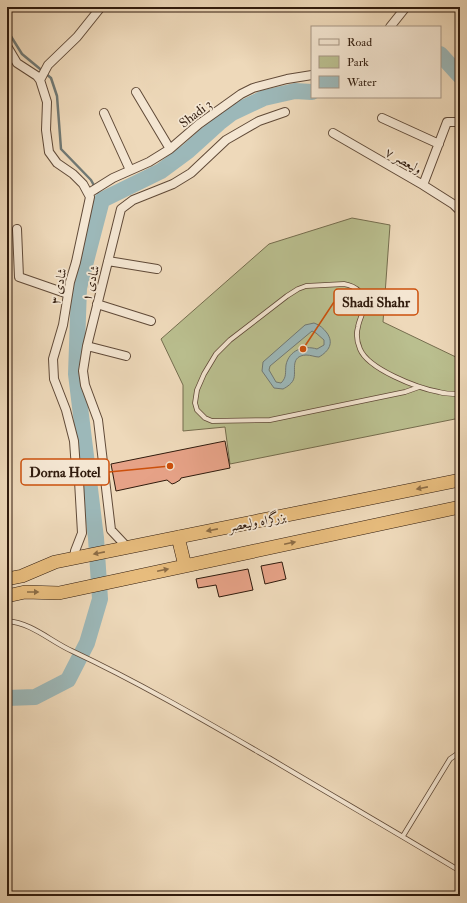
<svg xmlns="http://www.w3.org/2000/svg" width="467" height="903" viewBox="0 0 467 903" font-family="'IM FELL Double Pica',Amiri,serif">
	<style>
		.green { fill: #babf8f; stroke: #756d4e }
		.water { fill: #9cb8b9; stroke: #717974; fill-rule: evenodd }
		.lines { fill: none; stroke-linecap: round; stroke-linejoin: round }
		.stream { stroke: #717974; stroke-width: 2.5 }
		.river { stroke: #9cb8b9; stroke-width: 16 }
		.building { fill: #e6a287; stroke: #301b0d }
		.service-casing { stroke: #604a38; stroke-width: 5.5 }
		.minor-casing { stroke: #604a38; stroke-width: 10 }
		.trunk-casing { stroke: #301b0d; stroke-width: 14 }
		.service { stroke: #f4e6d2; stroke-width: 4 }
		.minor { stroke: #f4e6d2; stroke-width: 8 }
		.trunk { stroke: #e7bc7d; stroke-width: 13 }
		.oneway { fill: #8c6c45 }
		.labels { text-anchor: middle; stroke-width: 3.5; stroke-linejoin: round; paint-order: stroke }
		.street-label { font-size: 13px; fill: #301b0d; stroke: #f4e6d2 }
		.leader { fill: none; stroke: #cc500c; stroke-width: 1.5 }
		.callout-dot { fill: #cc500c; stroke: #f4e6d2; stroke-width: 1.5 }
		.callout { fill: #f4e6d2; stroke: #cc500c; stroke-width: 1.5 }
		.callout-label { font-size: 14px; text-anchor: middle; font-weight: bold; fill: #301b0d }
	</style>
	<rect width="100%" height="100%" fill="#eed9ba"/>
	<filter id="stains"><feTurbulence type="fractalNoise" baseFrequency=".005" numOctaves="4"/><feColorMatrix values="0 0 0 0 .2 0 0 0 0 .09 0 0 0 0 .02 0 0 0 .5 -.17"/></filter>
	<radialGradient id="worn" r=".72"><stop offset=".6" stop-color="#630" stop-opacity="0"/><stop offset="1" stop-color="#630" stop-opacity=".3"/></radialGradient>
	<path class="green" d="M352,218L390,225L383,322L460,359V418L230,464L225,427L183,431V385L161,339L269,244Z"/>
	<path class="water" d="M314,323C320,325 323,328 327,333C334,343 329,351 319,357C315,357 311,355 306,355C290,356 296,370 294,378C293,383 287,387 283,389L274,388L262,371L263,362L305,325ZM312,331L316,333L324,340V345L317,349C304,345 289,350 286,365C285,373 287,377 281,383L276,382L269,370L270,366Z"/>
	<g class="lines">
		<path class="stream" d="M7,30L22,54L51,78L57,96L61,149L91,180L102,200"/>
		<path class="river" d="M440,54L460,76
			M7,698L35,697L68,680L87,643L100,599L96,538L76,374L79,288L102,200L161,171L188,151L219,123L232,113L264,98L295,91L312,92"/>
	</g>
	<path class="building" d="M225,441L230,468L181,478L180,480L175,483L172,484L167,480L116,491L111,464Z
		M282,562L286,579L265,584L261,566Z
		M248,569L253,590L219,597L216,585L198,588L196,579Z"/>
	<g class="lines">
		<defs>
			<path id="service" d="M419,387L405,392L270,420L212,421L205,418L197,410L195,403L197,390L204,374L216,354L230,340L287,296L298,289L306,286L344,284C356,286 366,294 364,307C363,314 359,320 358,327C356,334 357,342 360,349C368,369 417,388 439,392C445,394 453,394 460,394
				M7,621C32,623 50,641 72,651C140,683 205,721 269,758C333,796 397,833 460,871
				M403,836L450,759L460,752"/>
			<path id="minor" d="M390,27L406,7
				M7,46L17,63L37,76L40,80L47,102L46,130L49,152L57,163L73,174L83,184L90,197L76,262L70,282L63,325L53,359L54,379L66,410L74,441L76,469L79,481L82,533L75,551L74,558
				M40,80L48,65L77,37L101,7
				M136,92L170,149
				M104,113L130,170
				M382,118L439,144
				M333,133L423,185L453,204L460,211
				M423,185L447,122H460
				M89,193L113,178L149,162L170,149L199,124L241,94L253,88L287,79L312,75
				M17,229L19,277L68,294
				M108,261L157,269
				M97,304L151,321
				M87,346L126,356
				M127,547L111,530L98,420L85,385L83,371L87,346L121,209L133,200L173,184L191,173L226,140L259,121L285,112"/>
			<path id="trunk" d="M178,537L185,566
				M7,579L22,576L55,562L460,480
				M7,596L25,592L59,593L460,507"/>
		</defs>
		<use href="#service" class="service-casing"/>
		<use href="#minor" class="minor-casing"/>
		<use href="#trunk" class="trunk-casing"/>
		<use href="#service" class="service"/>
		<use href="#minor" class="minor"/>
		<use href="#trunk" class="trunk"/>
	</g>
	<defs><path id="oneway-solid" d="M-6-.8H1V-3.2L6.5 0L1 3.2V.8H-6Z"/></defs>
	<g class="oneway">
		<use href="#oneway-solid" transform="translate(422 488) rotate(169)"/>
		<use href="#oneway-solid" transform="translate(212 530) rotate(169)"/>
		<use href="#oneway-solid" transform="translate(290 543) rotate(-12)"/>
		<use href="#oneway-solid" transform="translate(99 553) rotate(169)"/>
		<use href="#oneway-solid" transform="translate(163 570) rotate(-12)"/>
		<use href="#oneway-solid" transform="translate(33 592)"/>
	</g>
	<g class="labels">
		<g class="street-label">
			<text transform="translate(195 113) rotate(-38)" y="5">Shadi 3</text>
			<text transform="translate(404 160) rotate(30)" y="5">ولیعصر ۷</text>
			<text transform="translate(90 283) rotate(-75)" y="5">شادی ۱</text>
			<text transform="translate(58 286) rotate(-78)" y="5">شادی ۳</text>
			<text transform="translate(257 521) rotate(-11)" y="5">بزرگراه ولیعصر</text>
		</g>
	</g>
	<path class="leader" d="M303 349L334 302M170 466L109 472"/>
	<g class="callout-dot">
		<circle cx="303" cy="349" r="4"/>
		<circle cx="170" cy="466" r="4"/>
	</g>
	<g class="callout">
		<rect x="334" y="289" width="84" height="26" rx="4"/>
		<rect x="21" y="459" width="88" height="26" rx="4"/>
	</g>
	<g class="callout-label">
		<text x="376" y="307">Shadi Shahr</text>
		<text x="65" y="477">Dorna Hotel</text>
	</g>
	<rect width="467" height="903" fill="none" stroke="#eed9ba" stroke-width="24"/>
	<rect x="8" y="8" width="451" height="887" fill="none" stroke="#301b0d" stroke-width="2"/>
	<rect x="12" y="12" width="443" height="879" fill="none" stroke="#301b0d"/>
	<rect x="311" y="26" width="130" height="72" fill="#f4e6d2" stroke="#a69583"/>
	<rect x="319" y="39" width="20" height="6" fill="#f4e6d2" stroke="#a69583"/>
	<text x="347" y="46" font-size="12" fill="#301b0d">Road</text>
	<rect x="319" y="56" width="20" height="12" fill="#babf8f" stroke="#a69583"/>
	<text x="347" y="66" font-size="12" fill="#301b0d">Park</text>
	<rect x="319" y="76" width="20" height="12" fill="#9cb8b9" stroke="#a69583"/>
	<text x="347" y="86" font-size="12" fill="#301b0d">Water</text>
	<rect width="100%" height="100%" filter="url(#stains)"/>
	<rect width="100%" height="100%" fill="url(#worn)"/>
</svg>
